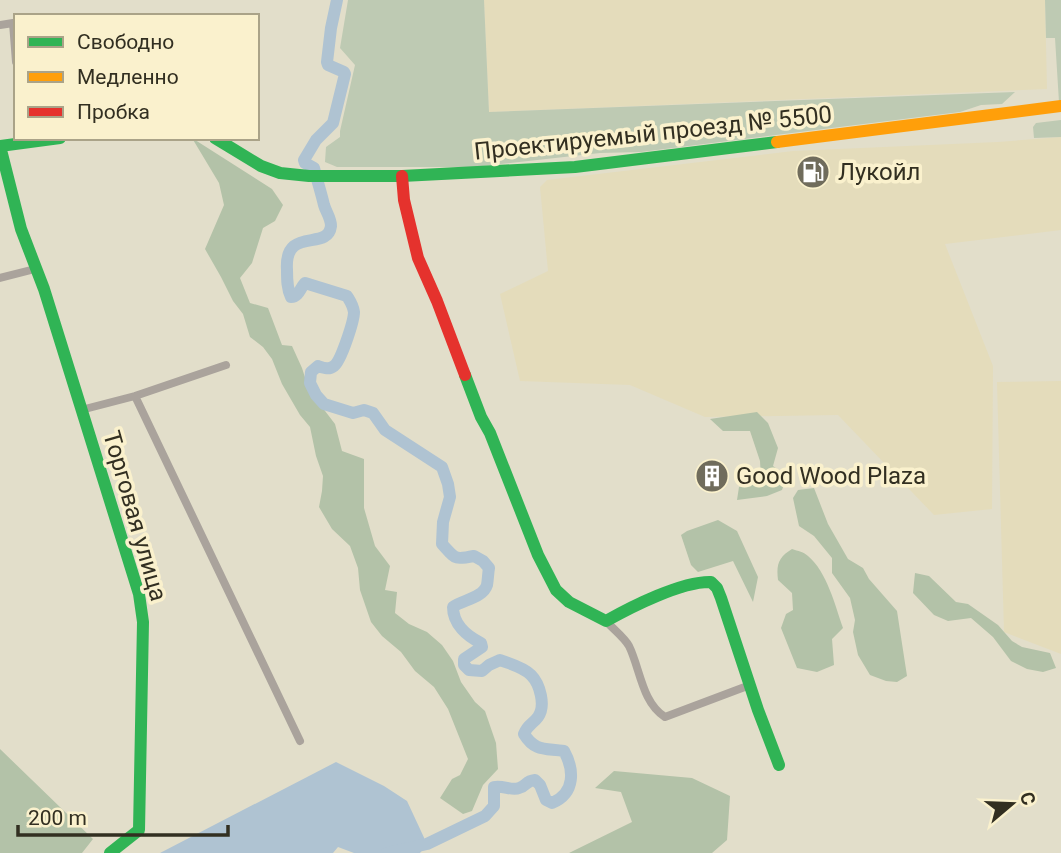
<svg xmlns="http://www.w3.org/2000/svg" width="1061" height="853" viewBox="0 0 1061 853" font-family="Roboto,sans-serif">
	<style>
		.built { fill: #e4dcbb }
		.green { fill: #becab3 }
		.forest { fill: #b3c2a8 }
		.water { fill: #afc3d2 }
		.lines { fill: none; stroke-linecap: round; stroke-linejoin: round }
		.river { stroke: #afc3d2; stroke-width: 12 }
		.street { stroke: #aaa39c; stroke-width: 8 }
		.fast { stroke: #30b455; stroke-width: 12 }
		.slow { stroke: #ff9f0a; stroke-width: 12 }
		.jam { stroke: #e5322d; stroke-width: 12 }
		.labels { text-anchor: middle; stroke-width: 7; stroke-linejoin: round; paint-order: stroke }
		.street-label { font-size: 24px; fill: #322f21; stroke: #faf1cd }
		.poi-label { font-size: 24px; fill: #322f21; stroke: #faf1cd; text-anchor: start }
	</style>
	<rect width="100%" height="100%" fill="#e2deca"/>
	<path class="built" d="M484,0H1045L1047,89L489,112Z
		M1061,137V230L945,244L993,366L992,509L934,515L838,415L705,417L630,385L520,381L500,294L548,271L540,187L547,180L793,151L998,142Z
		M1061,381V654L1004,632L997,382Z"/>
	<path class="green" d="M348,0H484L489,112L1015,92L1002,104L981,105L960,112L641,152L600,153L474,167H337L325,162L326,147L340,137V131L355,65L340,48Z
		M1045,0H1061V102H1059L1055,38H1046Z
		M1061,120V137L1034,138L1033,127L1036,123Z"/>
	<path class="forest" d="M192,138L272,189L283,205L275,221L263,228L252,263L240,278L250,303L268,308L282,345L292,346L302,368L309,390L335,424L342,451L364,459V508L375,546L390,566L385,590L397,592L395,613L409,624L427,632L442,645L453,661L461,682L475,702L485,711L496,743L498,769L483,785L472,811L463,814L440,798L452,779L460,775L468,759L448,709L434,687L415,671L401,652L382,636L371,622L360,590L358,568L350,546L332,529L319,507L322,491L323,476L316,456L310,427L300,415L282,384L272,359L263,347L250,337L243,314L233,301L221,277L205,249L224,205L219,183Z
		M757,412L768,423L778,448L773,466L787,476L782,490L767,496L737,500L739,487L761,478L760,461L750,431H723L710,419Z
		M814,488L828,524L848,559L863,568L869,579L897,611L907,676L897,682L886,681L870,675L858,655L853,632L855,620L850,598L832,573V558L814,536L799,526L793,498L798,490Z
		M718,520L737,531L758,577L753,602L733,561L698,572L691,565L681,535L687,531Z
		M792,549C798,551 804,552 808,556C827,572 835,605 843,628L832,639L834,665L817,672L797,668L781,628L786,614L793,610L792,593L778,580C776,564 779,557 792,549Z
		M915,573L929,576L956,602L968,604L998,625L1012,641L1022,647L1050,653L1056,668L1043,672L1027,669L1011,661L993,637L971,618L948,621L934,615L913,593Z
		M0,749L93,839L82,853H0Z
		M614,771L692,778L730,796L727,840L712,853H569L632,822L621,792L595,788Z"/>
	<path class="water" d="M336,762L384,786L407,801L427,844L420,853H354L338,847L333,853H160Z"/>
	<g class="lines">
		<path class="river" d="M337,0L331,28L327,62L328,65L344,72L345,74L333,123L316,140L304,160L305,163L314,168C317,180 321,192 324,205C326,212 331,218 331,226C328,252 284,225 287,270C287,279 287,289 291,297C299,297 300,288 305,283L347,296C350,301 353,305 354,312C354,321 341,361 334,366C329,370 324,368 318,366L311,372L310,383L316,395L324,404L353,413L364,410L373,413L385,430L442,467L448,484L450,497L443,522L442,544C456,559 454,560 474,556L483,561L489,568C488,573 488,580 487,585C483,598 462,600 453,607C453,624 467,636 481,643L482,647L464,659V665L469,670L482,671L489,665L500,660C510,664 523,667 531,675C540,684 546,706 538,717C533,724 528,724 524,734C535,752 546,748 564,751C574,769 576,793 552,803L546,800L540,785L535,780C525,781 527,786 519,788C512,791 503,785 494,787V806L485,816L427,844L387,853"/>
		<path class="street" d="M0,25L13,23L16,62
			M0,278L35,269
			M135,396L300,741
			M81,410L135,396L226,365
			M606,621C613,629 624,637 629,646C640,668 642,703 665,717L750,685"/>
		<path class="fast" d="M215,138L261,166L280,173L309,176H402L575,167L777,142
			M0,146L21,229L44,289L139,594L143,622L139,830L110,853
			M0,146L60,138
			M465,375L481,417L490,433L538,555L556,590L569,602L606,621C631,607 682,581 711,582L717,588L721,598L758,710L779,765"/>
		<path class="slow" d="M777,142L1061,106"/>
		<path class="jam" d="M402,176L404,200L418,258L437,301L465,375"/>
	</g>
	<defs>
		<symbol id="fuel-disc" viewBox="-11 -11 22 22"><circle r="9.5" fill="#706c5c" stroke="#faf1cd"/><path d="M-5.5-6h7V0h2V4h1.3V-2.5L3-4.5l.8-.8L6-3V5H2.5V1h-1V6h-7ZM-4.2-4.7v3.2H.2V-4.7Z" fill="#fff"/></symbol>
		<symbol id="building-disc" viewBox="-11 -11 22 22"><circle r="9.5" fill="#706c5c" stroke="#faf1cd"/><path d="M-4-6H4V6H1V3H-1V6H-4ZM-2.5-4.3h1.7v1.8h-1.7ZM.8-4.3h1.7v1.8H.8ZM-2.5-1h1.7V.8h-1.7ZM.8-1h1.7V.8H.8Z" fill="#fff"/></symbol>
	</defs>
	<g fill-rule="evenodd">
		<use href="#fuel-disc" x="794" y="153" width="38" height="38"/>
		<use href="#building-disc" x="693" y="457" width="38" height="38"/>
	</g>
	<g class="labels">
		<g class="street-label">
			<text transform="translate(653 133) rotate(-6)" y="8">Проектируемый проезд № 5500</text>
			<text transform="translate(135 516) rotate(74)" y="8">Торговая улица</text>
		</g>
		<g class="poi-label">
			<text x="838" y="180">Лукойл</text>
			<text x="736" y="484">Good Wood Plaza</text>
		</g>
	</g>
	<rect x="14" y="14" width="245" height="126" fill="#faf1cd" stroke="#aaa388" stroke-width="2"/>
	<rect x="28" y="37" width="35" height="10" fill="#30b455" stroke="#aaa388" stroke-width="2"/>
	<text x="77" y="49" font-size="21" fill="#322f21">Свободно</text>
	<rect x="28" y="72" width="35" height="10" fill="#ff9f0a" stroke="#aaa388" stroke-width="2"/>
	<text x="77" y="84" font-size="21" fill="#322f21">Медленно</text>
	<rect x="28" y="107" width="35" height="10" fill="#e5322d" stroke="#aaa388" stroke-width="2"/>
	<text x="77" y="119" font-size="21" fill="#322f21">Пробка</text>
	<g transform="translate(1012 804) rotate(71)" stroke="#faf1cd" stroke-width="5" paint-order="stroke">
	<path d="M0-5L12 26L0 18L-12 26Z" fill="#322f21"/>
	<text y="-10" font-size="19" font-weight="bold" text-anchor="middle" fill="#322f21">С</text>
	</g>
	<path d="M18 825v10h210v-10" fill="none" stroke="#322f21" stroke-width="3.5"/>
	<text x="28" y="825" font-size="21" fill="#322f21" stroke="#faf1cd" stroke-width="5" paint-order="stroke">200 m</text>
</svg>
